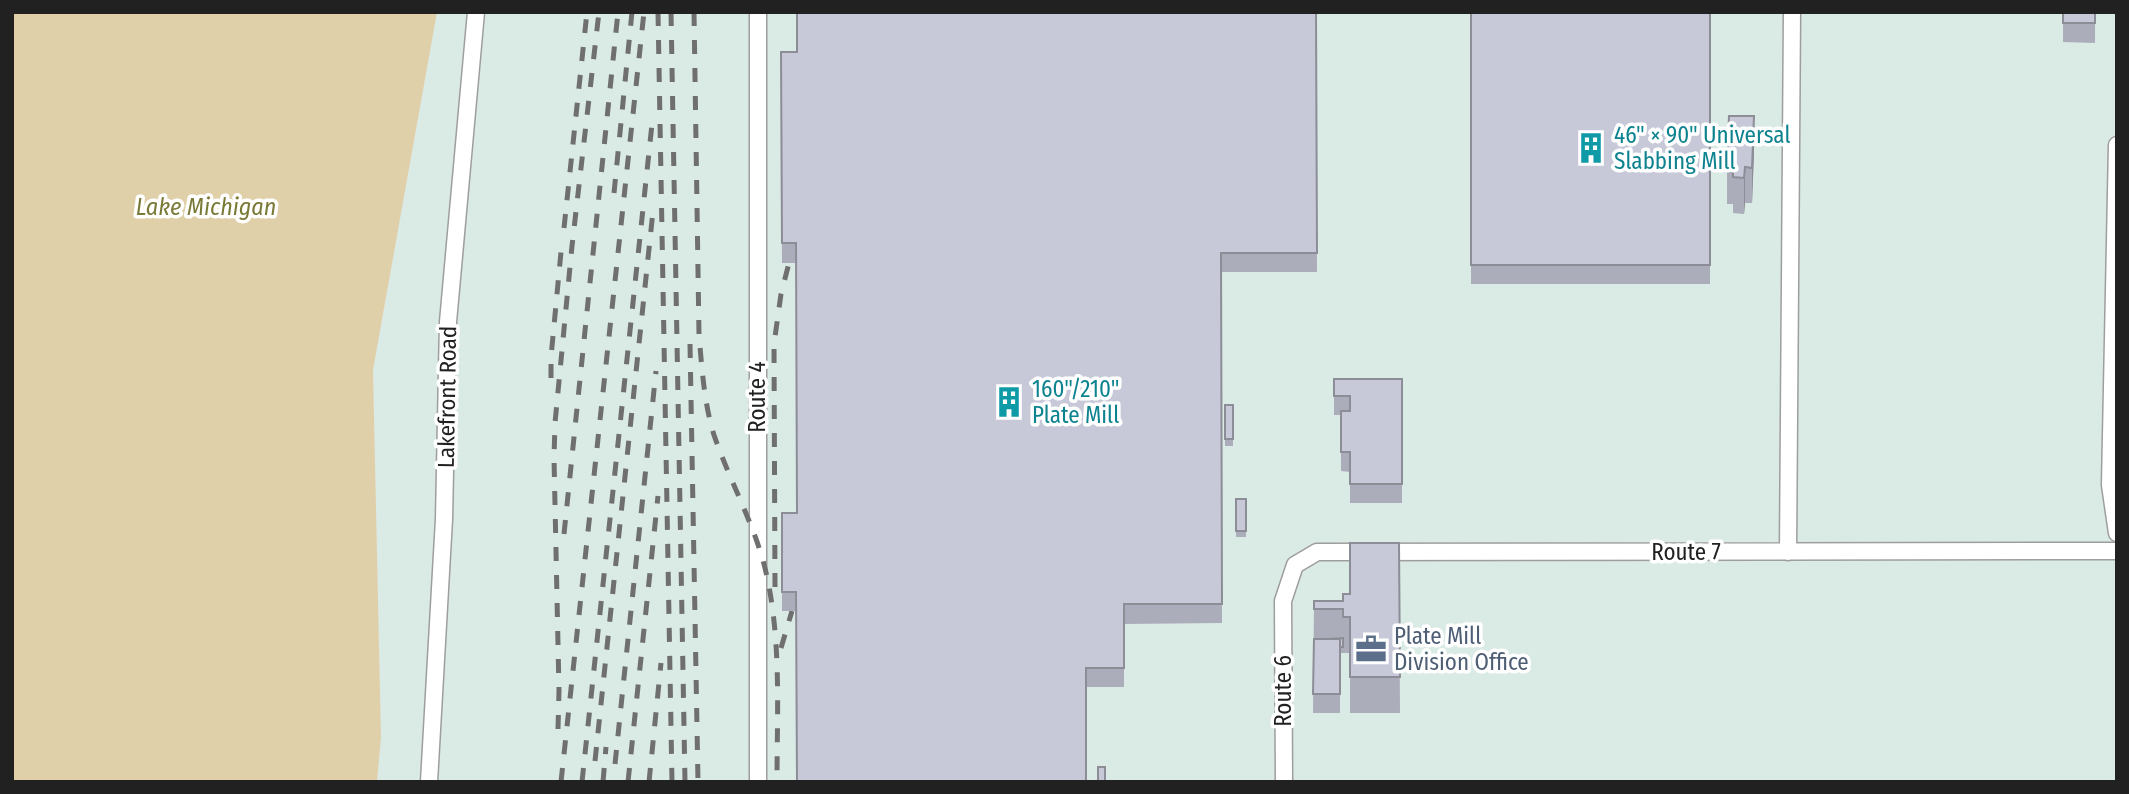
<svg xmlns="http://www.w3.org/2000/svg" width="2129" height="794" viewBox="0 0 2129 794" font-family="'Fira Sans Condensed',sans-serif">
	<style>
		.industrial { fill: #daeae5 }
		.water { fill: #dfd0a9 }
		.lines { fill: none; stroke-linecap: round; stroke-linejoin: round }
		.street-casing { stroke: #9e9e9e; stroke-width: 19 }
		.street { stroke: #fff; stroke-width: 16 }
		.rail { stroke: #6f6f6f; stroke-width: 5; stroke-dasharray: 14 14; stroke-linecap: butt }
		.wall { fill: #acadba }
		.shaded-wall { fill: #8c8d97 }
		.building { fill: #c8c9d8; stroke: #8c8d97; stroke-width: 2 }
		.labels { text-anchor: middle; stroke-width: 7; stroke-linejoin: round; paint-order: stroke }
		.culture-label { font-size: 23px; fill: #0d838f; stroke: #fff; text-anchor: start }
		.street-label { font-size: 23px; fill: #212121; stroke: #fff }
		.service-label { font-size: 23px; fill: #4e5e75; stroke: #fff; text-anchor: start }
		.water-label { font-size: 24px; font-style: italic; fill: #7a7a37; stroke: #fff }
	</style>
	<rect width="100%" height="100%" fill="#eae8f1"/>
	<path class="industrial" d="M437,12H2117V782H377L381,737L373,370Z"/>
	<path class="water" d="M12,12H437L373,370L381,737L377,782H12Z"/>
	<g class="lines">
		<defs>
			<path id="street" d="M2117,145L2110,485L2117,533
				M1788,552L1792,12
				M429,782L444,519L448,322L476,12
				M758,782V12
				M1284,782L1283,601L1295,565L1317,552L2117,551"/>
		</defs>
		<use href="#street" class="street-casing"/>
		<use href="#street" class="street"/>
		<path class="rail" d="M658,12L672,782
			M671,12L685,782
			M694,12L699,335C702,369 704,403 714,435C729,479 752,520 764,564C782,635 777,709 777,782
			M614,193L632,12
			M564,228L587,12
			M690,344L698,782
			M551,378V357L561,252
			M564,534L618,12
			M775,587L774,344L781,294L789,263
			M781,648L792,611
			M558,729L559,691L554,458L555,423L572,246L599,12
			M595,761L653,211
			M615,764L656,371
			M561,782L644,12
			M582,782L652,124
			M603,782L606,747
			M628,782L658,496
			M649,782L661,663"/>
	</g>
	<path class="wall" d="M1316,12L1317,272H1221L1222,623L1124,624V687H1086L796,611H782V513H797L796,263H782L781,52H797Z
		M1471,12H1710V284H1471Z
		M2063,12H2095V43L2063,42Z
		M1754,152L1752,203H1745L1744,214L1733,213V204H1727V168Z
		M1334,379H1402V503H1350V472L1341,471V415H1334Z
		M1225,405H1233V446H1225Z
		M1236,499H1246V537H1236Z
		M1399,543L1400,713H1350V653H1340V713H1313L1314,601H1343Z"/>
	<path class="shaded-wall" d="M1754,116V152L1752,203V168Z
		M1745,167V203L1744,214V178Z"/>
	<path class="building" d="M797,12H1316L1317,253H1221L1222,604H1124V668H1086V782H797L796,592H782V513H797L796,243H782L781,52H797Z
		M1471,12H1710V265H1471Z
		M2063,12H2095V23H2063Z
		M1729,116H1754L1752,168L1745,167L1744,178L1733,177V168H1727Z
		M1334,379H1402V484H1350V452H1341V411H1350V396H1334Z
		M1225,405H1233V439H1225Z
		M1236,499H1246V531H1236Z
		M1350,543H1399L1400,677H1350V617H1343V609H1314V601H1343V594H1350Z
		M1343,638V647H1340V639H1329Z
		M1314,639H1340V694H1313Z
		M1098,767H1105V782H1098Z"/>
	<defs>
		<symbol id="building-bare" viewBox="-9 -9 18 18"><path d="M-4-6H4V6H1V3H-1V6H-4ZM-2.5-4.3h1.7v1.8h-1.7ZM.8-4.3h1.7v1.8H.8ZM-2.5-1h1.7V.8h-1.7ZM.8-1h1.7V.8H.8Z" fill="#0f9aa8" stroke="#fff" stroke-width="2.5" paint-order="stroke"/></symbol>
		<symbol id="office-bare" viewBox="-9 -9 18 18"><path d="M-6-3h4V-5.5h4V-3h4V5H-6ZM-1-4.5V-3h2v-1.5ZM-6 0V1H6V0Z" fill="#5c6f8a" stroke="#fff" stroke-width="2.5" paint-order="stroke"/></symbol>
	</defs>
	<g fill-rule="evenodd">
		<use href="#building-bare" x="1569" y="126" width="44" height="44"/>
		<use href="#building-bare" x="987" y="380" width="44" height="44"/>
		<use href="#office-bare" x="1349" y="627" width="44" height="44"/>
	</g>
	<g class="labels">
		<g class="culture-label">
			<text x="1614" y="143">46" × 90" Universal<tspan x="1614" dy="26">Slabbing Mill</tspan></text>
			<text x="1032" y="397">160"/210"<tspan x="1032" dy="26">Plate Mill</tspan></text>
		</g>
		<g class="street-label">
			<text transform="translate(447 397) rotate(-89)" y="8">Lakefront Road</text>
			<text transform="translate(757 397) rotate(-90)" y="8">Route 4</text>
			<text x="1686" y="560">Route 7</text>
			<text transform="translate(1283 691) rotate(-90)" y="8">Route 6</text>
		</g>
		<g class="service-label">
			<text x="1394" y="644">Plate Mill<tspan x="1394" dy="26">Division Office</tspan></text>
		</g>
		<g class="water-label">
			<text x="206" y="215">Lake Michigan</text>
		</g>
	</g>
	<rect width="2129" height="794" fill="none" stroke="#212121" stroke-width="28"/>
</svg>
